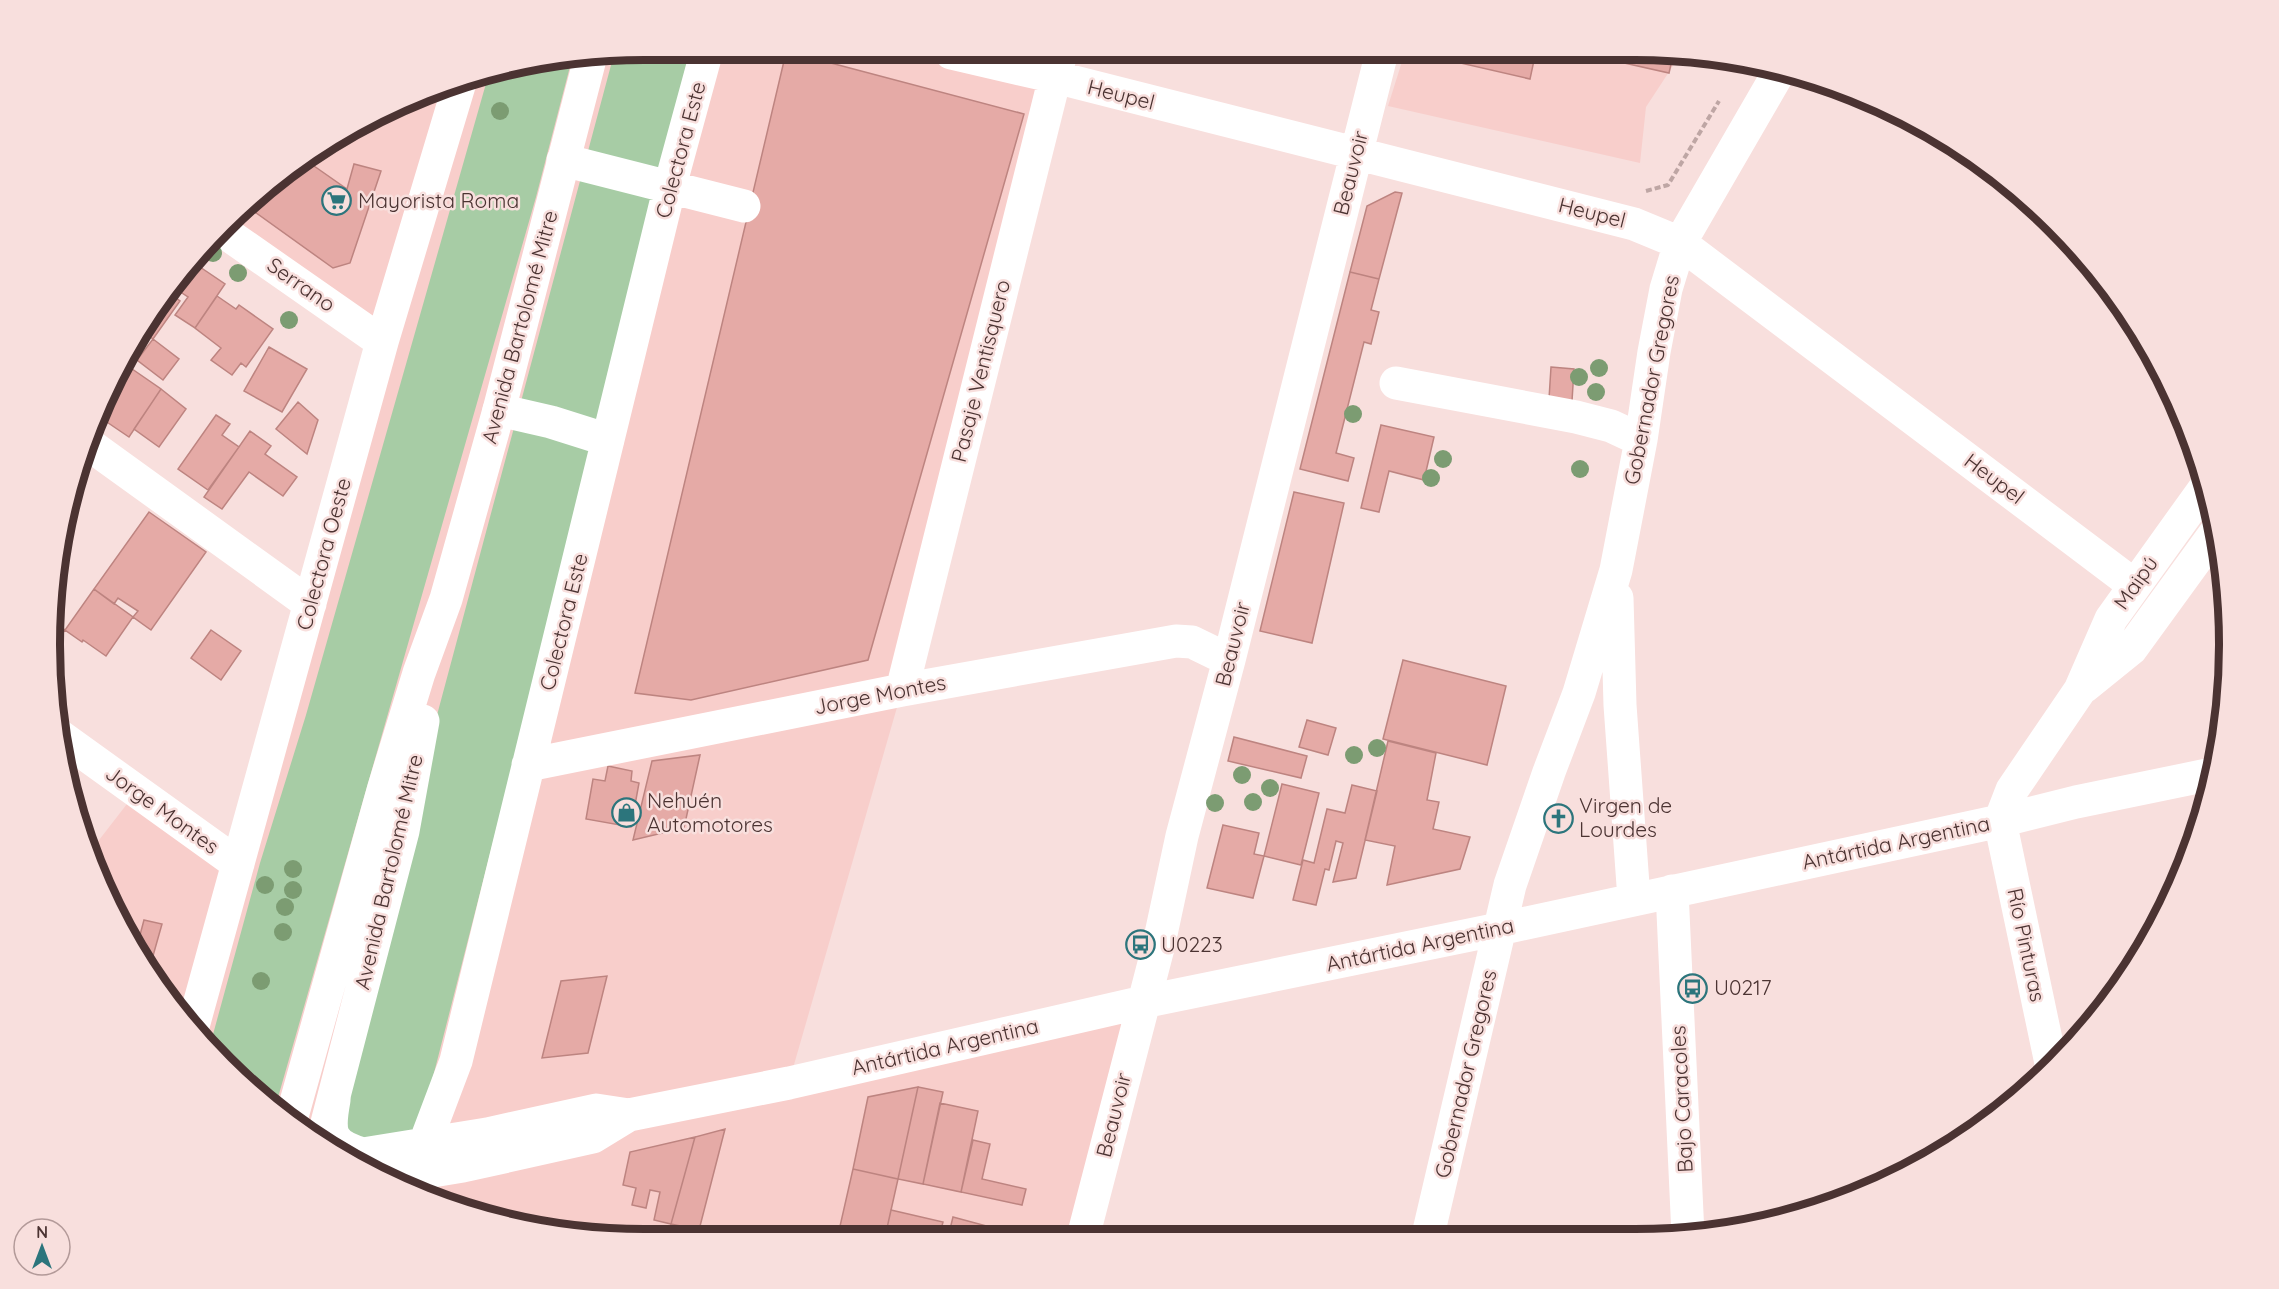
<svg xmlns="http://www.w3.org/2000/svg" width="2279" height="1289" viewBox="0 0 2279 1289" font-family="Quicksand,sans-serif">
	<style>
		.built { fill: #f8cecb }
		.green { fill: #a7cca5 }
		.building { fill: #e5aaa6; stroke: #bd8480; stroke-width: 1.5 }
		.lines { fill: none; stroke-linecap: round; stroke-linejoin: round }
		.path { stroke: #bea6a4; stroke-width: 4; stroke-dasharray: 6 3; stroke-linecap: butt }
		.minor { stroke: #fff; stroke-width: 33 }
		.major { stroke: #fff; stroke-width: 33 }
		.tree { fill: #7c9c72 }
		.labels { text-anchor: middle; stroke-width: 5; stroke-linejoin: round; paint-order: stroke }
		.street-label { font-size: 21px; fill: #4b3332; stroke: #f8dfdd }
		.poi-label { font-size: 21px; fill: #4b3332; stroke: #f8dfdd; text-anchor: start }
		.rim { fill: none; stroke: #4b3332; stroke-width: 8 }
	</style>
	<rect width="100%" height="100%" fill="#f8dfdd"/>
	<path class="built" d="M1673,51L1682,52L1646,107L1640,163L1388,106L1405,52Z
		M1061,53L902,690L789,1082L1143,1002L1083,1237L606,1238L490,1219L347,1160L252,1092L197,1037L129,942L95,872L89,853L137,791L238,864L382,343L224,224L283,172L381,111L454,81L566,55Z"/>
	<path class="green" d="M614,54H689L560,580L423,1116L413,1132L360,1143L341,1132L429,745Z
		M566,55H573L536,197L275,1108L252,1092L209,1049L260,863L306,715L489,73Z"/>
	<path class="building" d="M1536,51L1530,79L1443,59L1445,52Z
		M1571,51H1674L1669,73Z
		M812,58L1024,114L868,660L691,700L635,693L784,61Z
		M304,159L347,189L354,164L381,171L350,263L333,268L245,205L283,172Z
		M1395,192L1402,193L1379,279L1350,272L1367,206Z
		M200,252L204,255L175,297L168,292Z
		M197,265L225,284L195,328L175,315L188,297L179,291Z
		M1350,272L1379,279L1371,310L1379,312L1371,344L1364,342L1336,453L1354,458L1348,481L1300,469Z
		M168,292L180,301L153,339L141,330L150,314Z
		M217,296L236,309L239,305L273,329L246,367L241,363L232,375L211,360L221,348L195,328Z
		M153,339L179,359L163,380L137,360Z
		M269,347L307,369L282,412L244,391Z
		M122,362L161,389L129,437L98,416L111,382Z
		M1551,367L1574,369L1572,401L1549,399Z
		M161,389L186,409L159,447L134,429Z
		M298,402L318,420L307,454L276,429Z
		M216,415L230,424L222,435L239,447L208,490L178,469Z
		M1381,425L1434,437L1424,480L1389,471L1379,512L1361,508Z
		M250,431L271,446L265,454L297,477L283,496L249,472L222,509L204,497Z
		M1294,492L1344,503L1312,643L1260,631Z
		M149,512L206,552L151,630L133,617L138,611L118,598L114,604L94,589Z
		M94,589L133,617L106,656L83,640L82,642L65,630Z
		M54,594L63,600L53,614Z
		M53,622L65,630L52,648Z
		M211,630L241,651L221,680L191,658Z
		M1403,660L1506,686L1487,765L1383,739Z
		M1307,720L1336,728L1328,755L1299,747Z
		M1234,737L1307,756L1301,778L1228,761Z
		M1388,741L1436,753L1427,800L1439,802L1433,829L1470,837L1460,869L1387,885L1395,846L1365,840Z
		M700,755L684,828L633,840L652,761Z
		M608,766L632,771L631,781L639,783L631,827L586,819L593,779L605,781Z
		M1282,784L1319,793L1301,865L1264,856Z
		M1352,785L1377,791L1356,878L1333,882L1343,843L1336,841L1329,870L1325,869L1316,905L1293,900L1303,860L1314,863L1327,809L1345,813Z
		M1223,825L1259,833L1254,854L1264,856L1253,898L1207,888Z
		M144,920L162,924L149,970L124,931L140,935Z
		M607,976L588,1053L542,1058L561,981Z
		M918,1087L898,1179L853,1169L868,1097Z
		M918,1087L943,1092L923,1184L898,1179Z
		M940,1103L978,1111L961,1192L923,1184Z
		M725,1129L699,1230L671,1224L695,1137Z
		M695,1137L671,1224L654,1220L660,1192L650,1190L646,1208L632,1205L636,1188L623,1185L630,1152Z
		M973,1140L990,1144L982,1179L1026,1189L1022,1205L961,1192Z
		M853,1169L898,1179L885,1237H852L838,1235Z
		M891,1210L943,1222L939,1237H885Z
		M953,1217L1027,1237H948Z
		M671,1224L699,1230L732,1238H668Z"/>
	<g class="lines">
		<path class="path" d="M1646,191L1668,185L1719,101"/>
		<path class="minor" d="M951,53L1055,77L1634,224L1680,243L2134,585
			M563,160L744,206
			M220,229L382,342
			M1396,383L1576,417L1611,426L1641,440
			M499,410L551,422L608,440
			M87,443L310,604
			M1617,598L1620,705L1634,899
			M2084,687L2131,649L2216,532
			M902,690L1061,53
			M57,734L238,864
			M528,765L902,690L1176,641L1192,642L1229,660
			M2000,821L2012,790L2080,690L2111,619L2207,485
			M2000,821L2052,1068
			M1672,891L1688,1235
			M192,1030L382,342L461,79
			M334,1100C328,1133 329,1144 363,1154L487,1134L596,1110L629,1115
			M390,1178L463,1166L593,1137L629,1115L789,1083L1143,1002L1499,929L2000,821L2076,802L2212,774
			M400,1182L425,1143L456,1061L670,186L706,54
			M1428,1235L1510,885L1549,772L1579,693L1616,570L1641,440L1654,352L1666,289L1680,243L1779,72
			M1083,1237L1158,948L1182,836L1229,660L1382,52"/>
		<path class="major" d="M291,1120L384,787L419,673L446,599L499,410L591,55
			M322,1142L403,831L423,721"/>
	</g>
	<g class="tree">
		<circle cx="500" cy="111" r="9"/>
		<circle cx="213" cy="253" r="9"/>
		<circle cx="238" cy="273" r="9"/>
		<circle cx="289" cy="320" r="9"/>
		<circle cx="1599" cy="368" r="9"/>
		<circle cx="1579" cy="377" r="9"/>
		<circle cx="1596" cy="392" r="9"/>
		<circle cx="1353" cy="414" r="9"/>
		<circle cx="1443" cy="459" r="9"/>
		<circle cx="1580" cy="469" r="9"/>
		<circle cx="1431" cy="478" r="9"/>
		<circle cx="1377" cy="748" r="9"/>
		<circle cx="1354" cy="755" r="9"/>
		<circle cx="1242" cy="775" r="9"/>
		<circle cx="1270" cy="788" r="9"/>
		<circle cx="1253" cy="802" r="9"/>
		<circle cx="1215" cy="803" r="9"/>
		<circle cx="293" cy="869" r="9"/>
		<circle cx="265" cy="885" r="9"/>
		<circle cx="293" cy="890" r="9"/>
		<circle cx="285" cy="907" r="9"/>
		<circle cx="283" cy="932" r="9"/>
		<circle cx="261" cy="981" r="9"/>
	</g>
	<defs>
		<symbol id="supermarket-ring" viewBox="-11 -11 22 22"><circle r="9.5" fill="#f8dfdd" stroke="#2c757c" stroke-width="1.5"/><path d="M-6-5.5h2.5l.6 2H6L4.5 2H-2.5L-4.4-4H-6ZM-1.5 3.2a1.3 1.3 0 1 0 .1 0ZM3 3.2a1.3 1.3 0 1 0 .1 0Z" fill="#2c757c"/></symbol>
		<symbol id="shop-ring" viewBox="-11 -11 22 22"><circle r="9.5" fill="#f8dfdd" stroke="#2c757c" stroke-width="1.5"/><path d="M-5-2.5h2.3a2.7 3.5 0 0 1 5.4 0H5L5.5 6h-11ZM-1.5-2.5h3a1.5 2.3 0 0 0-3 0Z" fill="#2c757c"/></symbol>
		<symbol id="church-ring" viewBox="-11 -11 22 22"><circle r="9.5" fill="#f8dfdd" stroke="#2c757c" stroke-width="1.5"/><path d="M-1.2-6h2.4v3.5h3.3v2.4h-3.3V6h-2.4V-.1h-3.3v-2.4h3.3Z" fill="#2c757c"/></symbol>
		<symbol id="bus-ring" viewBox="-11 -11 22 22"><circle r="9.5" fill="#f8dfdd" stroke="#2c757c" stroke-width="1.5"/><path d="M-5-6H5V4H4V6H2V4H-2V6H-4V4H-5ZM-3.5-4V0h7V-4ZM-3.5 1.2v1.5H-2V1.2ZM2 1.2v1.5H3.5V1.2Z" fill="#2c757c"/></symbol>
	</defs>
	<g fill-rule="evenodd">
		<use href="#supermarket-ring" x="320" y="184" width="33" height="33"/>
		<use href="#shop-ring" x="610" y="796" width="33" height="33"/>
		<use href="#church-ring" x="1542" y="802" width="33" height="33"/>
		<use href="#bus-ring" x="1124" y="928" width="33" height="33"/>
		<use href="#bus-ring" x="1676" y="972" width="33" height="33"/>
	</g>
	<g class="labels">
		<g class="street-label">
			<text transform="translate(1121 95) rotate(14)" y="7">Heupel</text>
			<text transform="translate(681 150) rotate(-75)" y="7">Colectora Este</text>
			<text transform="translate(1351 173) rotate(-76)" y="7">Beauvoir</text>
			<text transform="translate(1592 213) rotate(14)" y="7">Heupel</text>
			<text transform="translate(301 285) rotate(35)" y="7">Serrano</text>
			<text transform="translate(520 327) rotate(-75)" y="7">Avenida Bartolomé Mitre</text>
			<text transform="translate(981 371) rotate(-76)" y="7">Pasaje Ventisquero</text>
			<text transform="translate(1652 380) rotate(-79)" y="7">Gobernador Gregores</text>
			<text transform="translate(1994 479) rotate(37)" y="7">Heupel</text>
			<text transform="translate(324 554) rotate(-75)" y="7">Colectora Oeste</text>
			<text transform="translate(2136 583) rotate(-55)" y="7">Maipú</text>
			<text transform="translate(564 622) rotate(-76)" y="7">Colectora Este</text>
			<text transform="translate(1233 644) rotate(-76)" y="7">Beauvoir</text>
			<text transform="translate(880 695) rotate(-11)" y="7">Jorge Montes</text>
			<text transform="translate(162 810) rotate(36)" y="7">Jorge Montes</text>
			<text transform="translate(1896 843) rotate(-12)" y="7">Antártida Argentina</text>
			<text transform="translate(389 872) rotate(-77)" y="7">Avenida Bartolomé Mitre</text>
			<text transform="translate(1420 945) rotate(-12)" y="7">Antártida Argentina</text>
			<text transform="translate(2026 945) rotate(78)" y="7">Río Pinturas</text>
			<text transform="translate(945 1047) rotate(-13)" y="7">Antártida Argentina</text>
			<text transform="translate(1466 1074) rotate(-77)" y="7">Gobernador Gregores</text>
			<text transform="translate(1682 1099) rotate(-93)" y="7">Bajo Caracoles</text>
			<text transform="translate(1114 1115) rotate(-76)" y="7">Beauvoir</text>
		</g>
		<g class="poi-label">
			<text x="358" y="208">Mayorista Roma</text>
			<text x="647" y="808">Nehuén<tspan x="647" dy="24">Automotores</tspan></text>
			<text x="1579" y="813">Virgen de<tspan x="1579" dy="24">Lourdes</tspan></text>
			<text x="1161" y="952">U0223</text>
			<text x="1714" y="995">U0217</text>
		</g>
	</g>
	<path d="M0 0H2279V1289H0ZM644 60H1635A584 584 0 0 1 2219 644V645A584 584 0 0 1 1635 1229H644A584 584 0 0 1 60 645V644A584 584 0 0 1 644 60Z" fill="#f8dfdd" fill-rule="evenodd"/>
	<path class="rim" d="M644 60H1635A584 584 0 0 1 2219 644V645A584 584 0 0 1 1635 1229H644A584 584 0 0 1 60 645V644A584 584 0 0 1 644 60Z"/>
	<g transform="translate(42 1247)"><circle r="28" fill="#f8dfdd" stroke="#b39a99" stroke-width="1.5"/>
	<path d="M0-4.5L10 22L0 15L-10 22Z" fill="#2c757c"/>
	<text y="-9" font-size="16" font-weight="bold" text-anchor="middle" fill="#4b3332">N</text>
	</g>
</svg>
